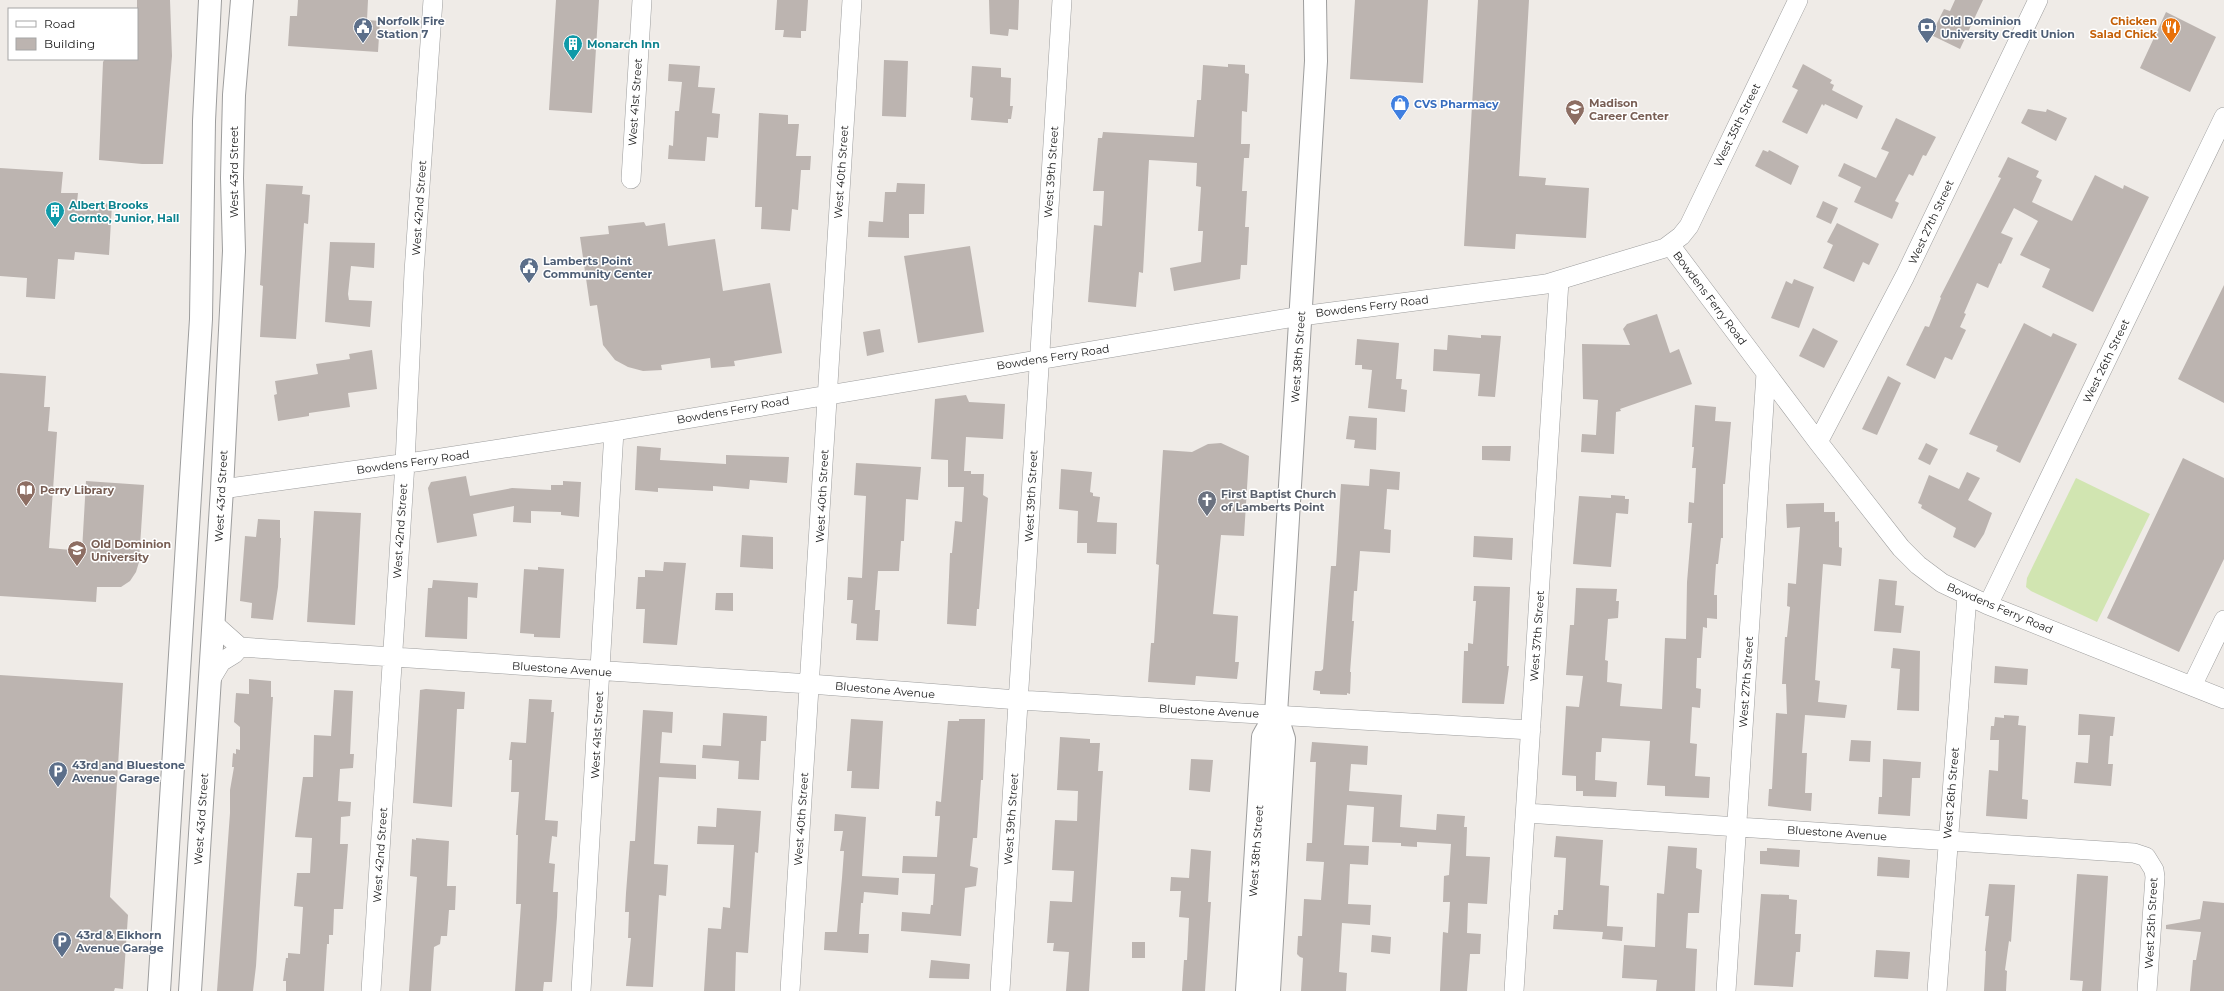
<svg xmlns="http://www.w3.org/2000/svg" width="2224" height="991" viewBox="0 0 2224 991" font-family="Montserrat,sans-serif">
	<style>
		.grass { fill: #d1e5b1 }
		.building { fill: #bcb4b0 }
		.lines { fill: none; stroke-linecap: round; stroke-linejoin: round }
		.minor-casing { stroke: #9d9d9d; stroke-width: 20 }
		.tertiary-casing { stroke: #9d9d9d; stroke-width: 24 }
		.minor { stroke: #fff; stroke-width: 19 }
		.tertiary { stroke: #fff; stroke-width: 22 }
		.labels { text-anchor: middle; stroke-width: 3; stroke-linejoin: round; paint-order: stroke }
		.service-label { font-size: 11px; font-weight: bold; fill: #4e5e75; stroke: #fff; text-anchor: start }
		.food-label { font-size: 11px; font-weight: bold; fill: #c56008; stroke: #fff; text-anchor: end }
		.culture-label { font-size: 11px; font-weight: bold; fill: #0d838f; stroke: #fff; text-anchor: start }
		.street-label { font-size: 11px; fill: #202020; stroke: #fff }
		.education-label { font-size: 11px; font-weight: bold; fill: #785e54; stroke: #fff; text-anchor: start }
		.shop-label { font-size: 11px; font-weight: bold; fill: #366cbe; stroke: #fff; text-anchor: start }
		.worship-label { font-size: 11px; font-weight: bold; fill: #5b616d; stroke: #fff; text-anchor: start }
	</style>
	<rect width="100%" height="100%" fill="#efebe7"/>
	<path class="grass" d="M2076,478L2150,514L2097,622L2031,591L2026,587L2027,578Z"/>
	<path class="building" d="M137,0H170L172,56L163,164H142L99,160L103,62L105,59H137Z
		M298,0H368L367,20L380,21L378,52L288,46L290,16H297Z
		M556,0H599L592,113L549,110Z
		M777,0H808L806,31H801V38L783,37L784,30H775Z
		M989,0H1019L1018,30L1009,29L1008,36L990,34Z
		M1355,0H1428L1423,83L1350,79Z
		M1478,0H1529L1519,176L1546,178L1545,185L1589,188L1586,238L1516,234L1515,249L1464,246Z
		M1955,0H1983L1960,49L1931,35L1944,9L1950,11Z
		M2166,12L2216,37L2190,92L2140,68Z
		M884,60L908,61L906,117L882,116Z
		M669,64L700,66L698,87L715,88L712,113L720,114L718,138L707,137L705,161L668,159L669,145L673,146L675,111H679L682,82L668,81Z
		M1228,64L1245,65V73L1249,74L1247,112L1242,111L1241,144H1250L1249,158H1244L1242,191H1247L1245,227H1249L1247,265H1241L1240,279L1174,291L1170,268L1201,262L1203,231H1198L1201,187L1196,186L1197,163L1149,160L1143,273L1139,272L1136,307L1088,302L1094,225L1102,226L1104,191H1093L1098,138H1102L1103,132L1194,137L1197,100H1201L1203,65L1228,67Z
		M1803,64L1832,80L1830,83L1834,85L1832,90L1863,106L1857,119L1825,104L1824,106L1822,104L1807,134L1782,122L1798,90L1792,87Z
		M972,66L1001,68V77L1011,78L1010,106H1013L1011,119H1008V123L971,120L973,98L970,97Z
		M2028,109L2046,112L2047,109L2067,118L2056,141L2021,123Z
		M759,113L788,115V124H799L796,156H811L810,170H801L798,210L792,209L790,231L761,229L762,207H755Z
		M1896,118L1936,137L1926,156L1923,155L1913,176L1909,174L1895,201L1899,203L1892,219L1854,202L1861,187L1838,176L1844,163L1876,178L1889,152L1881,149Z
		M1763,150L1768,152L1769,150L1799,166L1791,185L1755,166Z
		M2008,157L2039,171L2036,177L2042,180L2032,202L2072,221L2095,175L2123,189L2124,185L2149,197L2093,312L2042,287L2050,269L2020,255L2038,221L2014,208L2001,233L2013,238L2001,264L1999,263L1988,288L1977,283L1964,313L1966,314L1960,327L1966,330L1952,360L1945,357L1935,379L1906,365L1925,326L1929,327L1941,298L1940,297L2001,178L1998,177Z
		M0,168L63,172L61,193H78L77,202L112,204L109,255L75,252L74,260L58,259L55,299L26,297L27,278L0,276Z
		M897,183L925,184L924,214H909V238L868,237L869,221L883,222L885,192H896Z
		M266,184L303,186L302,194L310,195L308,224L304,223L296,339L260,337L263,286L260,285Z
		M1823,201L1838,208L1831,224L1816,217Z
		M644,222L646,226L665,223L668,246L715,239L723,291L770,283L782,353L734,361L735,366L711,368L710,358L661,365L662,370L643,371L628,367L615,360L603,345L597,305L590,306L580,237L609,234L608,226Z
		M1837,223L1879,244L1869,265L1863,262L1854,282L1823,268L1833,245L1827,242Z
		M330,242L375,243L374,268L351,266L348,294L349,300L372,301L370,327L325,322Z
		M970,246L984,332L918,343L904,256Z
		M1794,279L1814,287L1799,328L1771,318L1786,281L1792,284Z
		M2224,285V403L2178,379Z
		M1657,314L1670,353L1679,349L1692,384L1620,409L1621,411L1616,412L1614,454L1581,452L1582,434L1596,435L1598,400L1583,399L1582,344L1630,345L1623,329L1627,324Z
		M2024,323L2051,337L2053,333L2077,344L2020,463L1996,451L1998,446L1969,434Z
		M1813,328L1838,341L1824,368L1799,356Z
		M880,329L884,352L867,356L863,332Z
		M1448,335L1481,338V335L1501,336L1495,397L1478,396L1480,374L1433,371L1434,349L1447,350Z
		M1357,339L1399,343L1396,379H1402L1401,389L1407,390L1405,412L1368,408L1372,370L1362,369V365H1355Z
		M372,350L377,389L348,393L350,407L309,413V416L278,421L274,395L277,394L275,381L318,374L316,364L350,359L349,354Z
		M0,373L46,376L44,407H50L48,431L57,432L49,548L82,551L86,481L144,485L139,562L136,572L130,581L121,587H97L96,602L0,596Z
		M1888,376L1901,383L1877,435L1862,429Z
		M966,395L969,402L1005,404L1003,439L966,437L964,471H971V474H984L983,495L988,498L979,609H977L976,626L947,624L950,553H952L955,521L962,522L964,487H948V460L931,459L935,399Z
		M1695,405L1716,407L1715,421L1731,422L1725,484H1723V538H1721L1718,564H1716L1714,595H1717V619L1707,618V628L1703,627L1701,658H1697L1696,688L1701,689L1700,708L1692,707L1690,743L1697,744L1695,776L1710,777L1709,798L1665,796V786L1647,785L1650,741L1602,738L1601,752H1596L1595,780L1617,782L1616,797L1583,796V791H1576V776L1562,775L1566,706L1579,707L1583,676L1566,675L1570,625H1574L1576,588L1617,589L1616,601H1619L1618,618L1608,619L1605,660L1608,661L1607,682L1622,684L1620,706L1662,709L1665,638L1686,639L1687,582L1692,523H1688L1689,502L1694,503L1696,468H1692L1694,447H1692Z
		M1349,416L1377,418L1376,450L1354,448L1355,440L1346,439Z
		M1221,443L1249,456L1244,536L1221,535L1213,614L1238,616L1235,662H1239L1237,679L1196,676L1195,685L1148,682L1151,643H1154L1159,565L1156,564L1163,450L1192,452L1208,444Z
		M1926,443L1938,449L1930,465L1918,459Z
		M637,446L661,448L660,460L726,464V455L789,457L787,483L750,480L749,489L713,486V491L658,488V492L635,490Z
		M1482,446H1511L1510,461L1482,460Z
		M2183,458L2224,478V559L2179,652L2107,618Z
		M856,463L921,467L918,500L906,499L904,541H901L899,571H878L875,610H880L878,641L856,640L857,624L851,623L853,600H847L848,577L862,578L866,496L854,495Z
		M1061,469L1092,472L1090,492L1093,493V496L1100,497L1097,522L1117,523L1116,554L1087,553V543H1077L1078,511L1059,509Z
		M1370,469L1400,472L1399,490L1387,489L1384,529L1391,530L1390,553L1360,551L1357,591H1354L1352,621H1354L1350,672H1351L1350,694L1347,693V695L1320,694V691L1313,690L1315,671H1321L1323,669L1331,566H1336L1341,484L1369,486Z
		M1967,472L1980,478L1968,500L1992,513L1984,534L1975,548L1953,537L1956,528L1921,508L1922,505L1918,503L1929,475L1959,489Z
		M466,476L470,496L512,488L551,490V485H563V481L581,482L579,517L561,515V512L531,511V523L513,522L514,506L473,514L477,536L437,543L428,488L431,482Z
		M1611,495L1625,496V499H1629L1628,514L1616,513L1611,567L1573,564L1579,496L1611,498Z
		M1824,503V512H1835V522L1839,521V547L1842,548L1841,566L1823,564L1815,680L1820,681L1818,702L1847,705L1845,718L1805,715L1802,753H1807L1805,793H1812L1811,811L1768,806L1769,789H1772L1776,713L1787,714L1786,684H1782L1785,637H1787L1790,607L1787,606L1788,583L1796,584L1800,527L1787,528L1786,504Z
		M314,511L361,513L355,625L307,622Z
		M258,519L280,520V538H281L278,587L273,620L251,618L252,603L240,601L245,536L256,537Z
		M742,535L773,537V569L740,567Z
		M1474,536L1513,538L1512,560L1473,557Z
		M664,562L686,563L677,645L643,643L645,609H636L638,577H645V570L663,571Z
		M538,567L564,569L560,638L534,637V634L520,633L524,569L538,570Z
		M1879,579L1897,581L1895,605L1904,606L1901,633L1874,631Z
		M433,580L478,583L477,598L468,597L467,639L425,637L428,588H432Z
		M1474,586L1510,587L1507,666H1509L1504,704L1462,703L1464,651H1468V643L1473,644L1476,601H1473Z
		M716,593H733V611L715,610Z
		M1893,648L1920,651L1919,711L1897,710L1900,669L1891,668Z
		M1995,666L2028,669L2027,685L1994,683Z
		M0,675L123,683L110,897L128,915L123,989L115,988L114,991H0Z
		M249,679L271,681V697H273L256,966L253,991H217L230,813V790L234,767H232L233,753L236,754V749L240,750V727L234,722L236,693L249,694Z
		M426,689L465,692L464,709H457L452,807L413,803L420,690Z
		M334,690L353,691L350,754H354L353,768L340,769L338,801L351,802L350,816L341,817L340,844H348L343,909H334L333,935H329V944H327L324,991H286V981H283L286,958H288V953L300,954L303,907L294,906L297,873H310L312,838L295,837L303,777H313L314,735L331,736Z
		M529,699L552,700L551,712H554L545,820L558,821L557,837L552,836L549,863L555,864L553,892H558L557,917L552,982H544L543,991H515L521,904H516L518,835H516L519,792H511L512,760H509L511,742L526,743Z
		M643,710L673,712L672,733L662,732L660,763L696,765V779L659,777L654,864L668,865L666,896L659,895L653,987L626,986L631,938H628L629,912H625L626,893L630,841H635Z
		M723,713L767,716L766,741H761L759,780L738,779L739,761L702,758L703,745L721,746Z
		M2079,714L2115,717L2113,736H2110L2108,764H2113L2111,786L2074,783L2076,762L2088,763L2090,735H2078Z
		M2004,715L2019,716L2018,725L2026,726L2022,799L2028,800L2027,819L1986,816L1989,770L1998,771L1999,740H1990L1991,726H1994L1995,717L2004,718Z
		M851,719L883,721L879,789L851,788L852,771H847Z
		M959,719H985L983,780H981L977,838H973L970,866L978,868L976,886L965,888L961,936L901,931L902,912L930,914L931,905H933L935,874L902,873L903,856L937,857L940,816H935L936,801L941,802L948,721H959Z
		M1060,737L1090,739V743H1100L1098,771H1103L1089,991H1066L1069,952L1053,951L1054,943H1047L1050,901L1072,902L1074,871L1052,870L1055,820L1077,821L1078,791L1057,790Z
		M1851,740L1871,741L1870,762L1849,761Z
		M1312,742L1368,746L1367,765L1351,764L1349,791L1402,795L1400,827L1436,830L1437,814L1465,816L1464,827H1467L1466,856L1490,857L1487,904L1468,903L1467,933L1481,934L1480,954H1470L1467,991H1440L1443,932L1448,933L1450,902H1443L1444,876L1449,875L1451,844L1417,842V847L1401,846V843L1372,842L1374,807L1347,805L1344,845L1369,846L1368,865L1350,864L1348,904L1371,905L1370,925L1342,923L1339,972L1347,973L1346,991H1301L1303,958L1300,957L1297,954L1298,936H1302L1304,899L1321,900L1324,862L1306,861L1307,843H1312L1316,762H1310Z
		M1191,759L1213,760L1210,792L1189,790Z
		M1883,759L1921,762L1920,778H1912L1910,816L1878,814L1879,797H1882Z
		M717,808L761,811L758,853L755,852L748,953L736,952L735,991H704L708,928L721,929L723,907L730,908L734,845L697,844L698,826L716,827Z
		M835,814L866,817L862,876L899,878L898,895L864,892L863,903H861L859,934H869L868,953L824,950L825,932H837L842,878L844,851H840L843,831H834Z
		M1556,836L1603,840L1600,885L1609,886L1607,926L1623,927L1622,941L1602,939L1603,932L1553,929L1554,915H1558V910H1563L1566,858L1554,857Z
		M416,838L449,841L447,886H456L455,910H449L447,936H441L440,944L434,947L431,991H409L417,877L410,876L412,839L416,840Z
		M1668,846L1697,848L1696,868L1702,870L1699,913H1688L1686,948L1697,949L1695,991H1656L1657,980L1622,978L1624,945L1655,947L1657,893L1664,894Z
		M1767,848L1800,850L1799,867L1760,864V851H1767Z
		M1191,849L1211,851L1208,902H1211L1205,991H1182L1184,960H1187L1189,918L1179,917L1181,891H1170L1171,877L1189,878Z
		M1878,857L1910,860L1909,878L1877,876Z
		M2077,874L2108,876L2101,991H2082L2083,981L2070,980Z
		M1989,884L2015,885L2011,942L2009,941L2005,970L2007,971L2006,991H1984L1986,951H1985L1989,916H1985Z
		M1761,894L1789,895V899L1797,900L1795,934H1801L1800,952H1796L1793,987L1754,985Z
		M2203,901L2224,903V991H2190L2193,960H2196L2201,932L2166,929V925L2200,919Z
		M1372,935L1391,937L1390,954L1371,952Z
		M1132,942H1145V958H1132Z
		M1876,950L1910,952L1908,979L1874,977Z
		M931,960L970,964L969,979L929,978Z"/>
	<g class="lines">
		<defs>
			<path id="minor" d="M631,179L642,0
				M1670,245L1818,442L1901,548L1918,565L1942,583L1988,605L2224,699
				M1818,442L1905,276L2038,0
				M222,489L422,461L614,431L1301,316L1546,284L1665,248L1681,236L1689,226L1798,0
				M1988,605L2224,117
				M213,623L240,647L810,684L1019,700L1531,730
				M209,682L221,662L234,654L240,647
				M2192,686L2224,620
				M1526,813L2134,853L2146,857L2154,870L2155,877L2147,991
				M371,991L405,463L414,272L433,0
				M581,991L614,431
				M790,991L852,0
				M1000,991L1062,0
				M1514,991L1559,281
				M1726,991L1766,373
				M1937,991L1967,596"/>
			<path id="tertiary" d="M159,991L201,319L204,121L210,0
				M190,991L222,489L234,251L232,178L234,95L242,0
				M1247,991L1263,737L1276,714
				M1269,991L1284,739L1276,714L1316,61L1315,0"/>
		</defs>
		<use href="#minor" class="minor-casing"/>
		<use href="#tertiary" class="tertiary-casing"/>
		<use href="#minor" class="minor"/>
		<use href="#tertiary" class="tertiary"/>
	</g>
	<defs>
		<symbol id="civic-pin" viewBox="-11 -11 22 30"><path d="M0 17L-7.5 6A9.5 9.5 0 1 1 7.5 6Z" fill="#5c6f8a" stroke="#fff"/><path d="M-.6-6.5H3V-4.5H.6V-3L4-1V1h2V6H-6V1h2V-1L-.6-3ZM-1.2 2.5V6h2.4V2.5Z" fill="#fff"/></symbol>
		<symbol id="bank-pin" viewBox="-11 -11 22 30"><path d="M0 17L-7.5 6A9.5 9.5 0 1 1 7.5 6Z" fill="#5c6f8a" stroke="#fff"/><path d="M-6-4H6V4H-6ZM0-2.3a2.3 2.3 0 1 0 0 4.6a2.3 2.3 0 1 0 0-4.6Z" fill="#fff"/></symbol>
		<symbol id="restaurant-pin" viewBox="-11 -11 22 30"><path d="M0 17L-7.5 6A9.5 9.5 0 1 1 7.5 6Z" fill="#e8710a" stroke="#fff"/><path d="M-5-6h1v4h1v-4h1v4h1v-4h1v5L-1.5 .5V6h-2V.5L-5-1ZM5-6V6H3V1.5H1.5Q1.5-4 5-6Z" fill="#fff"/></symbol>
		<symbol id="building-pin" viewBox="-11 -11 22 30"><path d="M0 17L-7.5 6A9.5 9.5 0 1 1 7.5 6Z" fill="#0f9aa8" stroke="#fff"/><path d="M-4-6H4V6H1V3H-1V6H-4ZM-2.5-4.3h1.7v1.8h-1.7ZM.8-4.3h1.7v1.8H.8ZM-2.5-1h1.7V.8h-1.7ZM.8-1h1.7V.8H.8Z" fill="#fff"/></symbol>
		<symbol id="shop-pin" viewBox="-11 -11 22 30"><path d="M0 17L-7.5 6A9.5 9.5 0 1 1 7.5 6Z" fill="#3f7fe0" stroke="#fff"/><path d="M-5-2.5h2.3a2.7 3.5 0 0 1 5.4 0H5L5.5 6h-11ZM-1.5-2.5h3a1.5 2.3 0 0 0-3 0Z" fill="#fff"/></symbol>
		<symbol id="school-pin" viewBox="-11 -11 22 30"><path d="M0 17L-7.5 6A9.5 9.5 0 1 1 7.5 6Z" fill="#8d6e63" stroke="#fff"/><path d="M0-5L7-2L0 1L-7-2ZM-4 1L0 2.5L4 1V4Q0 6-4 4Z" fill="#fff"/></symbol>
		<symbol id="library-pin" viewBox="-11 -11 22 30"><path d="M0 17L-7.5 6A9.5 9.5 0 1 1 7.5 6Z" fill="#8d6e63" stroke="#fff"/><path d="M-6-4Q-3-5.5-.7-3.5V5Q-3 3-6 4ZM6-4Q3-5.5 .7-3.5V5Q3 3 6 4Z" fill="#fff"/></symbol>
		<symbol id="church-pin" viewBox="-11 -11 22 30"><path d="M0 17L-7.5 6A9.5 9.5 0 1 1 7.5 6Z" fill="#6b7280" stroke="#fff"/><path d="M-1.2-6h2.4v3.5h3.3v2.4h-3.3V6h-2.4V-.1h-3.3v-2.4h3.3Z" fill="#fff"/></symbol>
		<symbol id="university-pin" viewBox="-11 -11 22 30"><path d="M0 17L-7.5 6A9.5 9.5 0 1 1 7.5 6Z" fill="#8d6e63" stroke="#fff"/><path d="M0-5L7-2L0 1L-7-2ZM-4 1L0 2.5L4 1V4Q0 6-4 4Z" fill="#fff"/></symbol>
		<symbol id="parking-pin" viewBox="-11 -11 22 30"><path d="M0 17L-7.5 6A9.5 9.5 0 1 1 7.5 6Z" fill="#5c6f8a" stroke="#fff"/><path d="M-3.5-5.5H1a3.5 3.5 0 0 1 0 7H-1V5.5H-3.5ZM-1-3.4V-.6H.8a1.4 1.4 0 0 0 0-2.8Z" fill="#fff"/></symbol>
	</defs>
	<g fill-rule="evenodd">
		<use href="#civic-pin" x="352" y="16" width="22" height="30"/>
		<use href="#bank-pin" x="1916" y="16" width="22" height="30"/>
		<use href="#restaurant-pin" x="2160" y="16" width="22" height="30"/>
		<use href="#building-pin" x="562" y="33" width="22" height="30"/>
		<use href="#shop-pin" x="1389" y="93" width="22" height="30"/>
		<use href="#school-pin" x="1564" y="98" width="22" height="30"/>
		<use href="#building-pin" x="44" y="200" width="22" height="30"/>
		<use href="#civic-pin" x="518" y="256" width="22" height="30"/>
		<use href="#library-pin" x="15" y="479" width="22" height="30"/>
		<use href="#church-pin" x="1196" y="489" width="22" height="30"/>
		<use href="#university-pin" x="66" y="539" width="22" height="30"/>
		<use href="#parking-pin" x="47" y="760" width="22" height="30"/>
		<use href="#parking-pin" x="51" y="930" width="22" height="30"/>
	</g>
	<g class="labels">
		<g class="service-label">
			<text x="377" y="25">Norfolk Fire<tspan x="377" dy="13">Station 7</tspan></text>
			<text x="1941" y="25">Old Dominion<tspan x="1941" dy="13">University Credit Union</tspan></text>
			<text x="543" y="265">Lamberts Point<tspan x="543" dy="13">Community Center</tspan></text>
			<text x="72" y="769">43rd and Bluestone<tspan x="72" dy="13">Avenue Garage</tspan></text>
			<text x="76" y="939">43rd &amp; Elkhorn<tspan x="76" dy="13">Avenue Garage</tspan></text>
		</g>
		<g class="food-label">
			<text x="2157" y="25">Chicken<tspan x="2157" dy="13">Salad Chick</tspan></text>
		</g>
		<g class="culture-label">
			<text x="587" y="48">Monarch Inn</text>
			<text x="69" y="209">Albert Brooks<tspan x="69" dy="13">Gornto, Junior, Hall</tspan></text>
		</g>
		<g class="street-label">
			<text transform="translate(635 102) rotate(-86)" y="4">West 41st Street</text>
			<text transform="translate(1737 125) rotate(-64)" y="4">West 35th Street</text>
			<text transform="translate(234 172) rotate(-90)" y="4">West 43rd Street</text>
			<text transform="translate(841 172) rotate(-86)" y="4">West 40th Street</text>
			<text transform="translate(1051 172) rotate(-86)" y="4">West 39th Street</text>
			<text transform="translate(419 208) rotate(-86)" y="4">West 42nd Street</text>
			<text transform="translate(1931 222) rotate(-65)" y="4">West 27th Street</text>
			<text transform="translate(1710 298) rotate(53)" y="4">Bowdens Ferry Road</text>
			<text transform="translate(1372 306) rotate(-7)" y="4">Bowdens Ferry Road</text>
			<text transform="translate(1053 357) rotate(-9)" y="4">Bowdens Ferry Road</text>
			<text transform="translate(1298 357) rotate(-86)" y="4">West 38th Street</text>
			<text transform="translate(2106 361) rotate(-64)" y="4">West 26th Street</text>
			<text transform="translate(733 410) rotate(-10)" y="4">Bowdens Ferry Road</text>
			<text transform="translate(413 462) rotate(-8)" y="4">Bowdens Ferry Road</text>
			<text transform="translate(221 496) rotate(-87)" y="4">West 43rd Street</text>
			<text transform="translate(822 496) rotate(-87)" y="4">West 40th Street</text>
			<text transform="translate(1031 496) rotate(-87)" y="4">West 39th Street</text>
			<text transform="translate(400 531) rotate(-86)" y="4">West 42nd Street</text>
			<text transform="translate(2000 608) rotate(23)" y="4">Bowdens Ferry Road</text>
			<text transform="translate(1537 636) rotate(-86)" y="4">West 37th Street</text>
			<text transform="translate(562 669) rotate(4)" y="4">Bluestone Avenue</text>
			<text transform="translate(1746 682) rotate(-86)" y="4">West 27th Street</text>
			<text transform="translate(885 690) rotate(5)" y="4">Bluestone Avenue</text>
			<text transform="translate(1209 711) rotate(3)" y="4">Bluestone Avenue</text>
			<text transform="translate(597 735) rotate(-87)" y="4">West 41st Street</text>
			<text transform="translate(1951 793) rotate(-85)" y="4">West 26th Street</text>
			<text transform="translate(201 819) rotate(-86)" y="4">West 43rd Street</text>
			<text transform="translate(801 819) rotate(-86)" y="4">West 40th Street</text>
			<text transform="translate(1011 819) rotate(-86)" y="4">West 39th Street</text>
			<text transform="translate(1837 833) rotate(4)" y="4">Bluestone Avenue</text>
			<text transform="translate(1256 851) rotate(-86)" y="4">West 38th Street</text>
			<text transform="translate(380 855) rotate(-86)" y="4">West 42nd Street</text>
			<text transform="translate(2151 923) rotate(-87)" y="4">West 25th Street</text>
		</g>
		<g class="education-label">
			<text x="1589" y="107">Madison<tspan x="1589" dy="13">Career Center</tspan></text>
			<text x="40" y="494">Perry Library</text>
			<text x="91" y="548">Old Dominion<tspan x="91" dy="13">University</tspan></text>
		</g>
		<g class="shop-label">
			<text x="1414" y="108">CVS Pharmacy</text>
		</g>
		<g class="worship-label">
			<text x="1221" y="498">First Baptist Church<tspan x="1221" dy="13">of Lamberts Point</tspan></text>
		</g>
	</g>
	<rect x="8" y="8" width="130" height="52" fill="#ffffff" stroke="#a6a6a6"/>
	<rect x="16" y="21" width="20" height="6" fill="#ffffff" stroke="#a6a6a6"/>
	<text x="44" y="28" font-size="12" fill="#202020">Road</text>
	<rect x="16" y="38" width="20" height="12" fill="#bcb4b0" stroke="#a6a6a6"/>
	<text x="44" y="48" font-size="12" fill="#202020">Building</text>
</svg>
